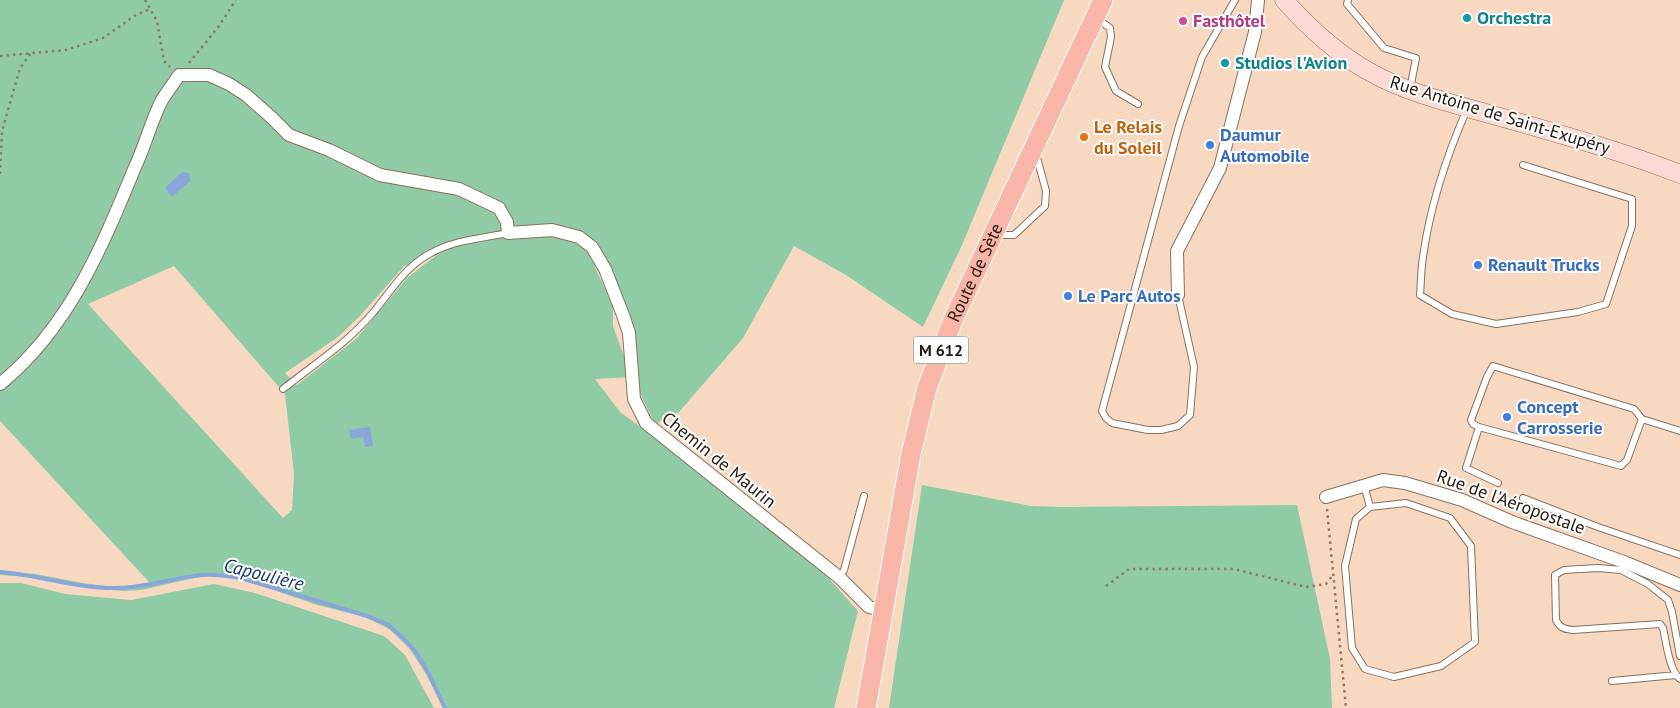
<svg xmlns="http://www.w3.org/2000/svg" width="1680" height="708" viewBox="0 0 1680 708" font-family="'PT Sans',sans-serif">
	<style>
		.green { fill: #8fcba4; fill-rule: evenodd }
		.water { fill: #88a6d9 }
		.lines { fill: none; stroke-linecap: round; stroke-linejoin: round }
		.stream { stroke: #88a6d9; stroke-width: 4 }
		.lane-casing { stroke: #8a705b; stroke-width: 8 }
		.street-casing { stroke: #8a705b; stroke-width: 14 }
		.secondary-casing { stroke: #8a705b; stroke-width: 19 }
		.primary-casing { stroke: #fff; stroke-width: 21 }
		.path { stroke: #8e7a6a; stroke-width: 2.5; stroke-dasharray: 2.5 4; stroke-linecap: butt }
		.lane { stroke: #fff; stroke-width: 6 }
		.street { stroke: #fff; stroke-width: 12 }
		.secondary { stroke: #fcdad3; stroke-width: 18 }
		.primary { stroke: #f9b5a7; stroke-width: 19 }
		.culture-dot { fill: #0f9aa8; stroke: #fff; stroke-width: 2 }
		.hotel-dot { fill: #d1479c; stroke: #fff; stroke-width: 2 }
		.food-dot { fill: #e8710a; stroke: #fff; stroke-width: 2 }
		.shop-dot { fill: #3f7fe0; stroke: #fff; stroke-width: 2 }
		.labels { text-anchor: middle; stroke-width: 4; stroke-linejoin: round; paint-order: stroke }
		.shield { fill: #fff; stroke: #655e58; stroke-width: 1 }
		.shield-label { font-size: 16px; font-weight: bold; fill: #231910 }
		.culture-label { font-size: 18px; font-weight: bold; fill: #0d838f; stroke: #fff; text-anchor: start }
		.hotel-label { font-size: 18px; font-weight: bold; fill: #b23c85; stroke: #fff; text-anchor: start }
		.street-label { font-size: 18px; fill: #231910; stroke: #fff }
		.food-label { font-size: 18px; font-weight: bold; fill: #c56008; stroke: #fff; text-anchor: start }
		.shop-label { font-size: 18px; font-weight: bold; fill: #366cbe; stroke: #fff; text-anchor: start }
		.water-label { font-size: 19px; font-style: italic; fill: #123370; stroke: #fff }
	</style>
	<rect width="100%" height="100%" fill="#f7d9c2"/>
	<path class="green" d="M0,0H1064L962,245L923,327L846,275L794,246L743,338L679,412L655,424L632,377L595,379L620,412L688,462L814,562L858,611L834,708H443L426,674L409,648L389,629L365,617L317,605L265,587L225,576H204L141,590L124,591L100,589L27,577L0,575V570C15,572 31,573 46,576C80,582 116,592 150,583L0,421ZM459,244L438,254L407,278L357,338L297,385L285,373L338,337L359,317L405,265L411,268L449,245ZM593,263L618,302L630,373L613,326V306ZM174,266L285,394L294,474L292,510L283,518L88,304Z
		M922,485L1031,506L1061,507L1297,505L1330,659L1332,708H889Z
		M0,583H21L65,594L131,600L214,584L255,593L384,636L405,655L434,708H0Z"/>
	<path class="water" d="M182,172L189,173L190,181L172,197L165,188Z
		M370,427L373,446L365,447L363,437L351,439L349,430Z"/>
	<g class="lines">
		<path class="stream" d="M0,572C39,575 78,589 117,588C147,588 174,577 203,575C216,574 228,576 241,578L367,616L387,624L403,638L416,652L429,674L445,708"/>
		<defs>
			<path id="lane" d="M1348,0L1347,4L1384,48L1416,58L1410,89
				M1096,18L1110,28L1111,37L1105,67L1116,91L1138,104
				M1467,109C1447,155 1430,206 1423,257C1421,269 1421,283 1420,295L1452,314L1496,324L1578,312L1606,304L1632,226V199L1523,165
				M995,235H1014L1045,206L1046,191L1036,154
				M1178,295L1194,367L1190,415L1178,426L1161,430H1148L1112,423L1106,418L1102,411L1179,126L1202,57L1235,0
				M283,389C313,365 346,344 371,315C390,293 404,267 431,253C454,240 483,238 508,233
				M1642,419L1627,460L1621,466L1479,427L1473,424L1471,420L1487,377L1493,366L1634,409L1642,419L1680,431
				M1479,427L1466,468L1498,483
				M1364,485L1370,507
				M1523,498L1598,527L1680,555
				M1406,503L1450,518L1471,546L1475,642L1441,666L1394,677L1365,669L1352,648L1345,566L1356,519L1370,507Z
				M840,578L844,570L864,496
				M1680,656L1672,612L1668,600L1648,584L1621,570L1598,568L1564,570L1555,575L1556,620C1560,628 1564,629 1573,630L1660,624L1663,628C1666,641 1669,670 1680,679
				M1612,681L1676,675"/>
			<path id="street" d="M1178,295L1177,251L1220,168L1255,32L1258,0
				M0,384C69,328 102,247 135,167C145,146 151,121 162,100C167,92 174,83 179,75H209L229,84L246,95L271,117L289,135L329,150L380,175L459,189L499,208L507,222L508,233L552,230L579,237L592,247L605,269L623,315L629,333L634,399L646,423L840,578L869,607L882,610
				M1326,497L1383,480L1405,483L1462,500L1512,522L1624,562L1680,585"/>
			<path id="secondary" d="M1284,0C1308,27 1336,53 1368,71C1408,94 1455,104 1500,117C1560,134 1621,151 1680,174"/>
			<g id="primary">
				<path id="s1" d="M866,708L911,454L927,388L953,320L1103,0"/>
			</g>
		</defs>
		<use href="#lane" class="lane-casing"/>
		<use href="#street" class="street-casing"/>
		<use href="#secondary" class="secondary-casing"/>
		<use href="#primary" class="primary-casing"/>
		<path class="path" d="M145,0L157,21L164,61L170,67
			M0,56L66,50L103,38L134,16L150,9
			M189,63L219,26L236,0
			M0,174L2,131L20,68L30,54
			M1327,509L1346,708
			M1106,586L1129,569H1234L1306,587L1326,584L1333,575"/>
		<use href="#lane" class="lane"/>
		<use href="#street" class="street"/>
		<use href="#secondary" class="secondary"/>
		<use href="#primary" class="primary"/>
	</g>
	<g class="culture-dot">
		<circle cx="1467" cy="18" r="5"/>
		<circle cx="1225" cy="63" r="5"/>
	</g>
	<circle class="hotel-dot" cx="1183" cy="21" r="5"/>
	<circle class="food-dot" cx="1084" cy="137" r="5"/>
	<g class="shop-dot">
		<circle cx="1210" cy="145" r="5"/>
		<circle cx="1478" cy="265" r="5"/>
		<circle cx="1068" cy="296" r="5"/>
		<circle cx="1507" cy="417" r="5"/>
	</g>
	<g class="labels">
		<rect class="shield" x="913.5" y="336.5" width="55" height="27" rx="4"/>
		<g class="shield-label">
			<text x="941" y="356">M 612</text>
		</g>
		<g class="culture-label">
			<text x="1477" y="24">Orchestra</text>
			<text x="1235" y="69">Studios l'Avion</text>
		</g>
		<g class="hotel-label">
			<text x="1193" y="27">Fasthôtel</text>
		</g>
		<g class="street-label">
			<text transform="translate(1500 115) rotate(17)" y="6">Rue Antoine de Saint-Exupéry</text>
			<text dy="6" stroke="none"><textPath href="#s1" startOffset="451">Route de Sète</textPath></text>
			<text transform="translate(719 460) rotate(39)" y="6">Chemin de Maurin</text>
			<text transform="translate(1511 502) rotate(20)" y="6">Rue de l'Aéropostale</text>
		</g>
		<g class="food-label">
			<text x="1094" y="133">Le Relais<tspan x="1094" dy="21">du Soleil</tspan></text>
		</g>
		<g class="shop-label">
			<text x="1220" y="141">Daumur<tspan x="1220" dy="21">Automobile</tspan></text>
			<text x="1488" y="271">Renault Trucks</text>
			<text x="1078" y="302">Le Parc Autos</text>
			<text x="1517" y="413">Concept<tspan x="1517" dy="21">Carrosserie</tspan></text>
		</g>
		<g class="water-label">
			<text transform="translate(264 574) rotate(14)" y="7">Capoulière</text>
		</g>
	</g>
</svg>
